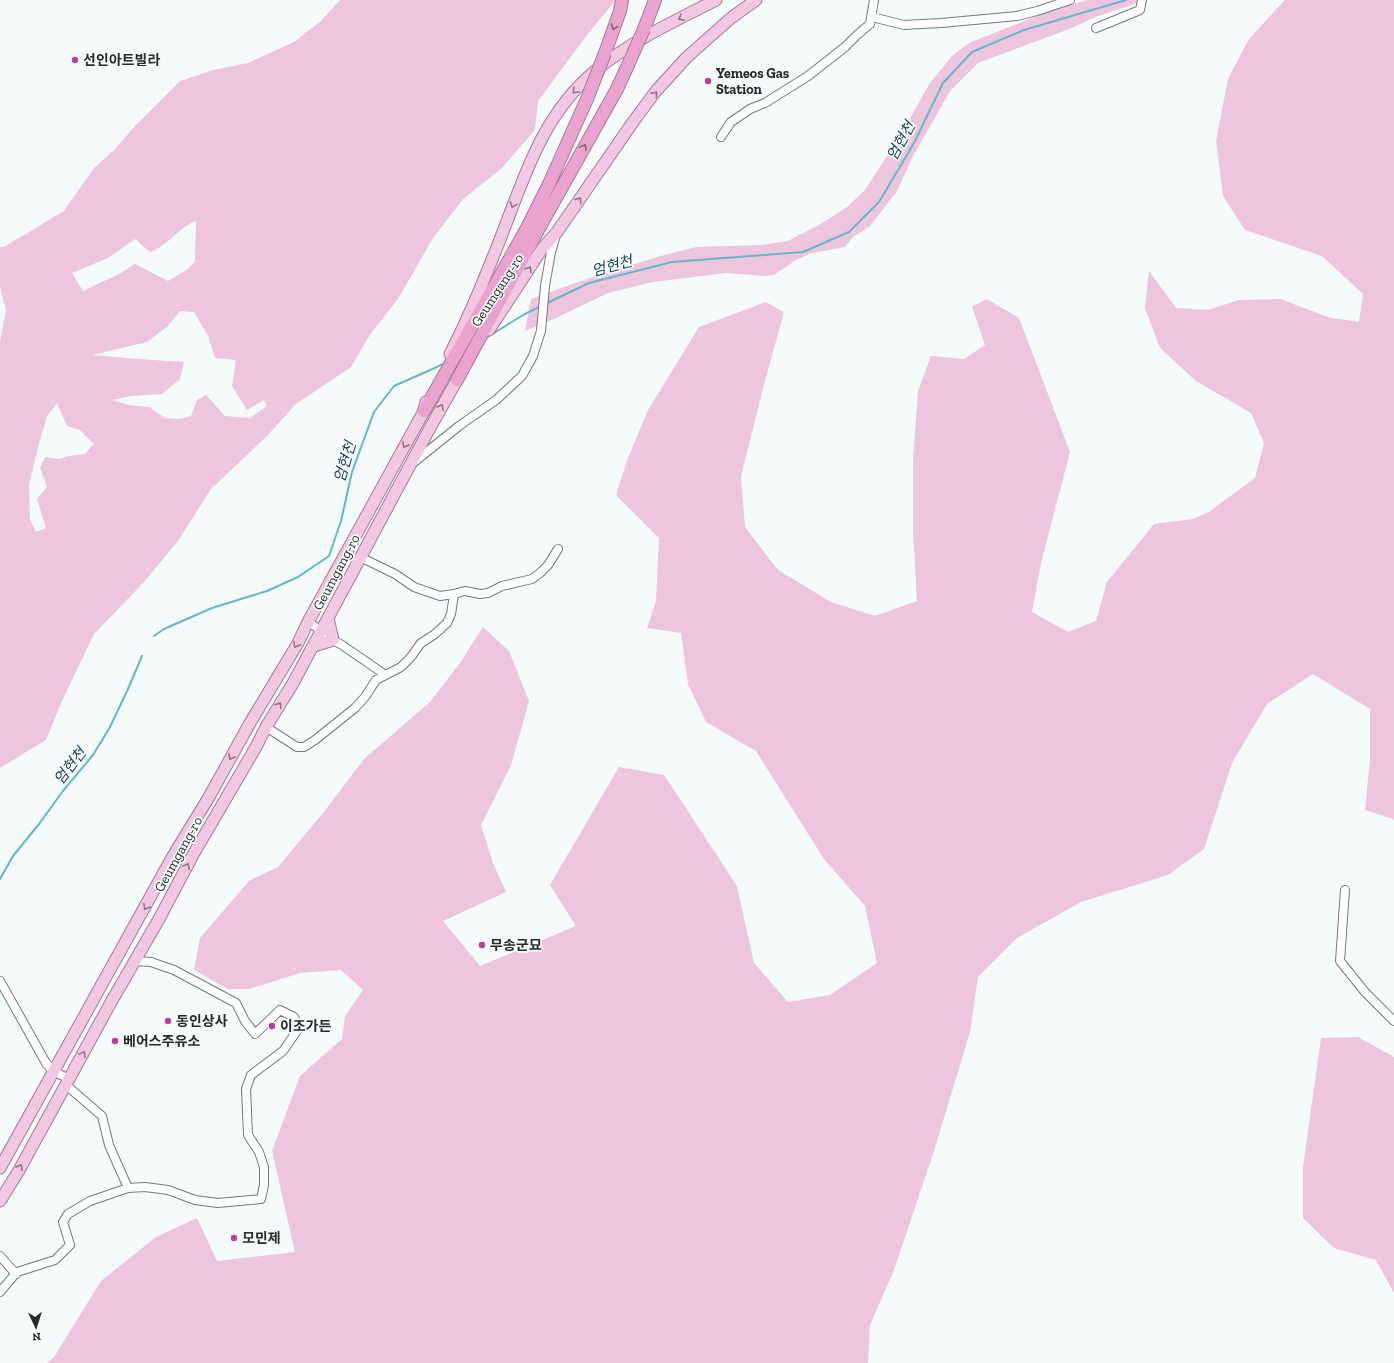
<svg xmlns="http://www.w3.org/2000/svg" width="1394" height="1363" viewBox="0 0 1394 1363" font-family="'Zilla Slab','Noto Sans KR',serif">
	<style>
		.green { fill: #edc5dd; fill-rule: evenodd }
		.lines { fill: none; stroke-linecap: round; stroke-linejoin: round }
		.stream { stroke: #67b7cc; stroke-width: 2 }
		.minor-casing { stroke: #75797b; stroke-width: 10 }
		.major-casing { stroke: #a67896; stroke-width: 13 }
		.highway-casing { stroke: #a67896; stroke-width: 14 }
		.minor { stroke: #fff; stroke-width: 8 }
		.major { stroke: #f2c7e2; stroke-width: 11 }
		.highway { stroke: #eaa2cf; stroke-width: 12 }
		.highway-bridge-casing { stroke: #a67896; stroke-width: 14; stroke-linecap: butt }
		.highway-bridge { stroke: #eaa2cf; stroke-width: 12 }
		.oneway { stroke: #8e7886 }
		.oneway2 { stroke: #806075 }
		.poi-dot { fill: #ba4296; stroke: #f5fafb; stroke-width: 1.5 }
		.labels { text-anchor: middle; stroke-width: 3.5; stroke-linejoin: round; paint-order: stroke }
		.poi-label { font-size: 14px; font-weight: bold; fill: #292a2b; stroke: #f5fafb; text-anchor: start }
		.street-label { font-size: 14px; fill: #292a2b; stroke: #f5fafb }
		.water-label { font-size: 15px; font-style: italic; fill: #1e444d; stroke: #f5fafb }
	</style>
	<rect width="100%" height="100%" fill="#f5fafb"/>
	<path class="green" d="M340,0H616L590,31L538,101L535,130L501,169L463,199L433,238L398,299L371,333L351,367L296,404L267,436L211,489L178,541L144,582L94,634L61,703L46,740L0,768V342L6,310L0,288V247H4L64,211L94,168L114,150L135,126L180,81L213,70L248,63L294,42L321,21ZM196,221L195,261L188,269L168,281L135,264L121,273L83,291L72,273L108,258L135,239L150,252C168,246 179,227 196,221ZM180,311L194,312L208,336L215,358L236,360L232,386L247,410L264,400L267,406L250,418L225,416L206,395L197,400L191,416L180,419L165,418L149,407L129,405L112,400L131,396L162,394L180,379L184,362L138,359L92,355L147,342L168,326ZM57,403L67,426L80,430L94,444L85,454L69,456L59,459L45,457L40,468L47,487L37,499L46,528L36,532L30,520L29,485L38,447L47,416Z
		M1087,0H1147L1095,17L1072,28L978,63L950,91L912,158L897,191L870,226L853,237L845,247L812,253L796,260L774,275L765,276L726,273L653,282L608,293L556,318L525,331L531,299L581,281L657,257L696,247L762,245L788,241L819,225L847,207L865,190L898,139L930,83L953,55L971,42L1052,10Z
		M1285,0H1394V821L1393,819L1365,810L1370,759V709L1313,674L1267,704L1232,763L1204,849L1168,875L1081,902L1017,938L978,977L970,1032L933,1154L894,1270L870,1325L868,1363H47L54,1357L101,1281L156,1237L197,1218L217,1261L295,1252L272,1151L300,1076L342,1039L345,1016L363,990L341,970L300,973L249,989H228L194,970L200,938L249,881L278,867L327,808L364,759L430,702L460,663L483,627L509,651L529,701L511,765L481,825L493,863L506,892L443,921L480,966L576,926L550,885L619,767L664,775L737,886L754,963L788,1002L830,995L877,963L865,906L824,859L756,751L706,722L688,684L681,633L647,628L656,601L659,538L616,495L628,458L648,410L699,327L766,302L784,312L766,377L741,476L745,527L778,570L831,602L875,616L917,601L913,532V460L918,391L931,356L964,359L985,345L972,307L987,299L1019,318L1070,452L1041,563L1032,612L1068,632L1096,621L1107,582L1154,524L1193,519L1209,512L1255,478L1264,443L1251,413L1196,381L1160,348L1145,308L1149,271L1176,308L1208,310L1239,300L1280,299L1331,318L1359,322L1363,294L1322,256L1245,230L1223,196L1216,141L1228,79L1249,39Z
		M1358,1037L1394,1057V1293L1376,1260L1334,1248L1303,1218V1167L1321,1038Z"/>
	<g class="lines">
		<path class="stream" d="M545,304L589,283L672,262L803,252L849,232L879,202L914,143L943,83L972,52L1024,30L1126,0
			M486,338L523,315L541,306
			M154,636L164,629L212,608L267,591L298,577L329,556L341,521L352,472L374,412L394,386L437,367L446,362
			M0,879L13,856L39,824L63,791L93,755L110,727L128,689L142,656"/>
		<defs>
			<path id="minor" d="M872,17L904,25L941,23L1017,16L1037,11L1070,0
				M1096,28L1140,10L1142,0
				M721,137L731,122L750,109L765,103L808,76L845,47L857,35L870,24L874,0
				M413,463L459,426L496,400L522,376L533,356L541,331L545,286L551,252L556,235
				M360,557L395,574L414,587L440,596L454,594L465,591L480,594L488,593L502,586L532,579L540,573L548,565L558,549
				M308,622L322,631L333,640L342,645L384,674
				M266,727L297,747H304L315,740L355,708L365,697L376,680L401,667L411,657L421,643L435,634L447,623L451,614L454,595
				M1345,890L1340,961L1365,992L1394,1021
				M0,981L46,1063L53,1071L69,1079
				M66,1085L102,1116L109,1145L128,1188
				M0,1256L16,1274
				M0,1292L17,1272L55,1260L70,1245L63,1222L68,1214L90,1201L128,1188L145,1187L168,1190L195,1200L218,1203L261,1199L264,1185V1167L259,1152L248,1135L246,1089L251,1075L283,1051L299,1028L294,1017L280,1010L255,1034L245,1021L236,1003L174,970L151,962L135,961"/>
			<path id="major" d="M489,330L542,249L557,232L633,122L656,91L687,57L731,18L756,0
				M450,354C466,323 480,290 493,257C521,190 537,119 595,71C631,41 675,21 716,0
				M314,646L333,640L328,618
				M0,1168L173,856L209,797L250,723L298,643L308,622L424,411L426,402
				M0,1201L18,1172L69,1079L110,1004L159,919L194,853L256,747L266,727L292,685L430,428L461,373"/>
			<path id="highway" d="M644,29L655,0
				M605,53L620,11L622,0
				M457,380L543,221L617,89L628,65
				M424,411L527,228L549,184L587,99"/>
		</defs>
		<use href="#minor" class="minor-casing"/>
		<use href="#major" class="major-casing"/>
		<use href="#highway" class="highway-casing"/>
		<use href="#minor" class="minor"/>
		<use href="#major" class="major"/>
		<use href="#highway" class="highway"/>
		<defs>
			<path id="highway-bridge" d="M628,65L644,29
				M587,99L605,53"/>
		</defs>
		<use href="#highway-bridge" class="highway-bridge-casing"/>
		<use href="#highway-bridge" class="highway-bridge"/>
	</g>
	<defs><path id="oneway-chevron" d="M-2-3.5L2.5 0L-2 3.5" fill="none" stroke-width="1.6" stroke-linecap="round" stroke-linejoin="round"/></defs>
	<g class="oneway">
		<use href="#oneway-chevron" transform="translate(681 18) rotate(153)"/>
		<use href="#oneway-chevron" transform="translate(575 91) rotate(133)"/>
		<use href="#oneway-chevron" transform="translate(655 94) rotate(-51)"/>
		<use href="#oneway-chevron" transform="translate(579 200) rotate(-54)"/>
		<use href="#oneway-chevron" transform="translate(513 205) rotate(110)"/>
		<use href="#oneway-chevron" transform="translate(529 269) rotate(-58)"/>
		<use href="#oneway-chevron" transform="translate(441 407) rotate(-60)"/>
		<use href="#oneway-chevron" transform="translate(405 445) rotate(119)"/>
		<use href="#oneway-chevron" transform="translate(296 645) rotate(119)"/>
		<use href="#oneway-chevron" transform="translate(279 705) rotate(-58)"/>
		<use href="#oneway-chevron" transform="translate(231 757) rotate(119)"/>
		<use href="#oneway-chevron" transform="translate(187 866) rotate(-62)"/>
		<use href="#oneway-chevron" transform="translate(146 907) rotate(119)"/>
		<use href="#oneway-chevron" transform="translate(83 1054) rotate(-62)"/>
		<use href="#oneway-chevron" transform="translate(20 1167) rotate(-61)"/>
	</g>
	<g class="oneway2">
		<use href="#oneway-chevron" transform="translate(614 27) rotate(110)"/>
		<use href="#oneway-chevron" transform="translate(584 147) rotate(-61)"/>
	</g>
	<g class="poi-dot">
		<circle cx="75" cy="60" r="4"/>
		<circle cx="708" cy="81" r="4"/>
		<circle cx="482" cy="945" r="4"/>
		<circle cx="168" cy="1021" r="4"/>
		<circle cx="272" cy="1026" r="4"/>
		<circle cx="115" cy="1041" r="4"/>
		<circle cx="234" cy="1238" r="4"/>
	</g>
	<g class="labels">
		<g class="poi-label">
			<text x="83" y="65">선인아트빌라</text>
			<text x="716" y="78">Yemeos Gas<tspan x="716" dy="16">Station</tspan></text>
			<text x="490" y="950">무송군묘</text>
			<text x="176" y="1026">동인상사</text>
			<text x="280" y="1031">이조가든</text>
			<text x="123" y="1046">베어스주유소</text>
			<text x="242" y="1243">모민제</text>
		</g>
		<g class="street-label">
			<text transform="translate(497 290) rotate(-57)" y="5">Geumgang-ro</text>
			<text transform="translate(336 572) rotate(-62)" y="5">Geumgang-ro</text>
			<text transform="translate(178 854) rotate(-61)" y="5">Geumgang-ro</text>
		</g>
		<g class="water-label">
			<text transform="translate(901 141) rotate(-61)" y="5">엄현천</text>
			<text transform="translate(612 266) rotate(-15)" y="5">엄현천</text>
			<text transform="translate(345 462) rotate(-73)" y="5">엄현천</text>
			<text transform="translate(70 766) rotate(-52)" y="5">엄현천</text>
		</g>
	</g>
	<g transform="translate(36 1327) rotate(176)" stroke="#f5fafb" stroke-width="3" paint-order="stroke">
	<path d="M0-3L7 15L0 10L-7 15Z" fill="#292a2b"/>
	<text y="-6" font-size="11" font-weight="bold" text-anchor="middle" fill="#292a2b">N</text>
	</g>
</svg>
